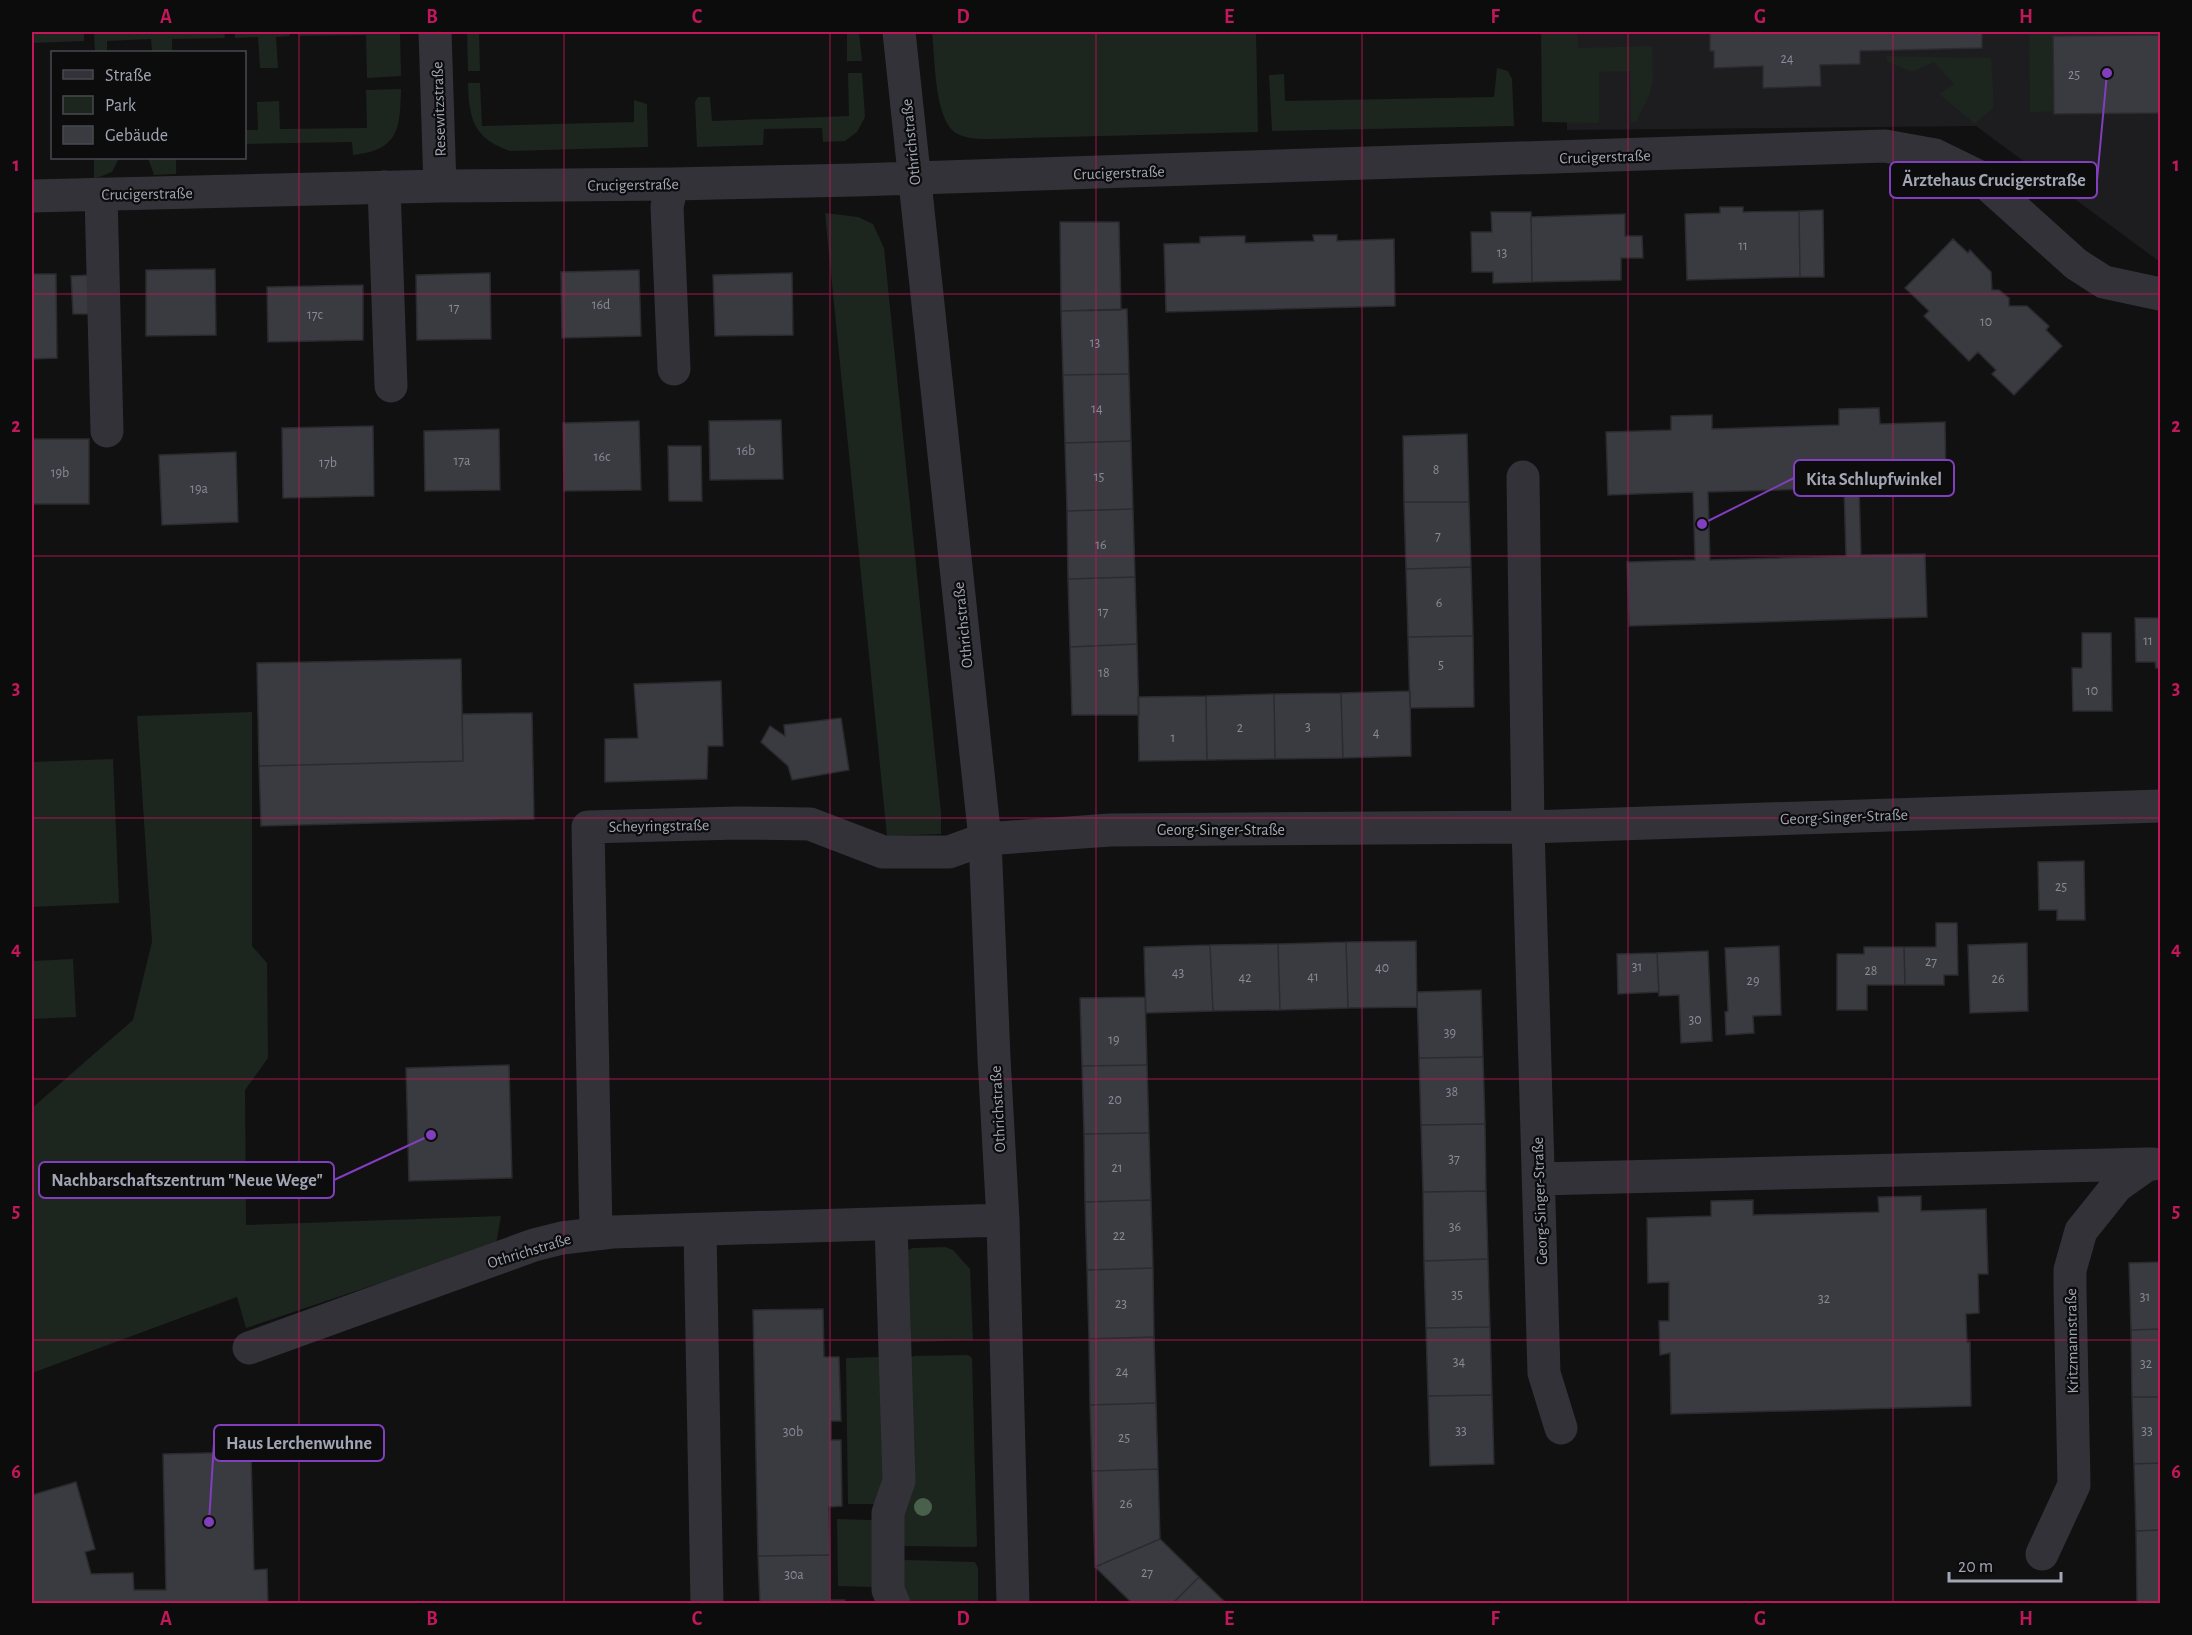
<svg xmlns="http://www.w3.org/2000/svg" width="2192" height="1635" viewBox="0 0 2192 1635" font-family="'Alegreya Sans',sans-serif">
	<style>
		.built { fill: #1d1d1f }
		.green { fill: #1d251f }
		.building { fill: #3a3b40; stroke: #2b2b2f; stroke-width: 1.5; fill-rule: evenodd }
		.lines { fill: none; stroke-linecap: round; stroke-linejoin: round }
		.minor { stroke: #323238; stroke-width: 33 }
		.tree { fill: #49604d }
		.grid { fill: none; stroke: #c2185b; stroke-width: 1.5; stroke-opacity: 0.55 }
		.labels { text-anchor: middle; stroke-width: 4.5; stroke-linejoin: round; paint-order: stroke }
		.number-label { font-size: 14px; fill: #878a97 }
		.street-label { font-size: 16px; fill: #a1a5b4; stroke: #0c0c0d }
		.leader { fill: none; stroke: #813ebd; stroke-width: 2 }
		.callout-dot { fill: #813ebd; stroke: #0c0c0d; stroke-width: 2 }
		.callout { fill: #0c0c0d; stroke: #813ebd; stroke-width: 2 }
		.callout-label { font-size: 18px; text-anchor: middle; font-weight: bold; fill: #a1a5b4 }
		.neatline { fill: none; stroke: #c2185b; stroke-width: 2 }
		.grid-label { font-size: 20px; text-anchor: middle; font-weight: bold; fill: #c2185b }
	</style>
	<rect width="100%" height="100%" fill="#111112"/>
	<path class="built" d="M1566,32H2160V262L1976,126L1567,130Z"/>
	<path class="green" d="M32,32H84V41L32,43Z
		M94,32H224L225,38L172,39V52H152L151,39L107,41V52H95Z
		M235,32H291L289,36L276,37L278,68H260L258,37L235,38Z
		M300,32H400L401,76L367,78L366,35L299,36Z
		M467,32H551L479,33L480,71H468Z
		M847,32H859L862,61H847Z
		M932,32H1256L1258,132L991,139C979,139 964,139 954,132C934,115 935,57 932,32Z
		M1541,32H1577L1578,48L1652,46L1653,80L1650,93L1636,122H1631L1630,71L1599,72V123L1542,122Z
		M2029,32H2160V35L2053,36L2054,111L2030,113Z
		M1886,56L1991,58L1994,107L1975,124L1939,94L1954,84L1934,62L1912,72L1888,62Z
		M1497,68L1508,71L1512,79L1514,126L1272,131L1269,75L1284,74L1285,101L1494,97Z
		M848,73H862L865,117L857,132L845,141L823,142L822,128L764,129L763,145L697,147L695,102L698,97H710L712,121L849,116Z
		M468,83H480L482,126L634,122V100L647,104L648,147L510,151C473,138 469,119 468,83Z
		M401,89C400,129 399,150 353,155L352,142L245,144V130H258L257,102L279,101L280,129L367,128L366,90Z
		M94,158H119L112,172L94,179Z
		M148,158H176V174L154,175Z
		M825,213L858,217L873,224L884,248L941,813V834L887,836Z
		M252,712V946L267,963L268,1058L245,1090L246,1225L501,1216L496,1244L246,1328L237,1297L32,1373V1108L133,1020L152,942L137,716Z
		M113,759L119,903L32,907V762Z
		M73,959L76,1017L32,1019V961Z
		M945,1247L953,1250L970,1269L973,1340L911,1342L908,1250L913,1248Z
		M914,1356L968,1355L972,1358L977,1546L974,1547L904,1546L900,1512L910,1358Z
		M878,1357L881,1358L887,1476L877,1504H848L846,1358Z
		M837,1519L872,1520V1587L838,1586Z
		M906,1560L975,1562L978,1568V1603H907L903,1592V1561Z"/>
	<path class="building" d="M1710,32H1982V48L1860,51V64L1820,65L1821,86L1763,88V66L1714,68V51H1710Z
		M2160,35V113L2054,114L2053,36Z
		M1720,207H1743V212L1799,211L1800,277L1687,280L1685,214L1720,213Z
		M1823,210L1824,277H1800L1799,211Z
		M1491,212H1531L1532,282L1493,283V272H1472L1471,232H1492Z
		M1625,214V236H1642L1643,258H1621V280L1532,282L1531,217Z
		M1060,222H1119L1121,310L1061,311Z
		M1313,235H1337V241L1394,239L1395,306L1166,312L1164,244L1200,243V237L1235,236H1245V243L1314,241Z
		M1953,239L1968,253L1970,250L1991,272L1992,290H1999L2009,298V306H2027L2049,326L2046,330L2062,346L2014,395L1992,374L1996,370L1978,352L1969,361L1924,316L1929,311L1905,288Z
		M215,269L216,335L146,336V270Z
		M639,270L641,336L562,338L561,272Z
		M490,273L491,339L417,340L416,275Z
		M792,273L793,335L715,336L713,275Z
		M32,274H56L57,358L32,359Z
		M90,275L91,314H73L71,276Z
		M363,285V340L268,342L267,287Z
		M1127,309L1129,374L1063,375L1061,311Z
		M1129,374L1131,441L1065,443L1063,375Z
		M1879,408L1880,424L1945,422L1946,485L1859,487L1861,555L1925,554L1927,617L1629,626L1627,562L1695,560L1693,492L1608,495L1606,432L1671,430V416L1712,415V429L1839,425V409ZM1844,488L1846,556L1710,560L1708,492Z
		M781,420L783,479L710,480L709,421Z
		M639,421L641,490L564,491L563,423Z
		M373,426L374,496L283,498L282,428Z
		M499,429L500,490L425,491L424,431Z
		M1467,434L1469,502H1404L1403,436Z
		M32,439H89V504H32Z
		M1131,441L1133,509L1067,511L1065,443Z
		M668,446H701L702,501H669Z
		M236,452L238,522L162,525L159,455Z
		M1404,502H1469L1471,567L1406,569Z
		M1133,509L1135,577L1068,579L1067,511Z
		M1471,567L1473,636L1408,637L1406,569Z
		M1135,577L1137,644L1070,647L1068,579Z
		M2135,618H2160V668H2156L2155,662H2136Z
		M2082,633H2111L2112,711H2073L2072,668H2082Z
		M1473,636L1474,707L1410,708L1408,637Z
		M1137,644L1139,715H1072L1070,647Z
		M461,659L463,761L259,766L257,663Z
		M721,681L723,746H708L707,779L605,782V739L638,738L634,684Z
		M1410,691L1411,756L1343,758L1341,693Z
		M1341,693L1343,758L1275,759L1274,694Z
		M1274,694L1275,759L1207,760L1206,696Z
		M1206,696L1207,760L1139,761L1138,697Z
		M532,713L534,819L261,826L259,766L463,761L462,714Z
		M841,718L849,770L792,780L788,766L761,742L770,726L785,736L784,725Z
		M2084,861L2085,920H2057V910H2039L2038,862Z
		M1936,923H1957L1958,975H1944V985H1905L1904,947H1936Z
		M1416,941L1417,1007L1348,1008L1346,942Z
		M1346,942L1348,1008L1280,1010L1278,944Z
		M2027,943L2028,1011L1970,1013L1968,945Z
		M1278,944L1280,1010L1213,1011L1210,945Z
		M1210,945L1213,1011L1146,1013L1144,947Z
		M1779,946L1781,1015L1753,1016L1754,1033L1726,1035L1725,1012L1728,1011L1725,948Z
		M1864,947H1904L1905,985H1867V1010H1837V954H1864Z
		M1708,951L1712,1041L1681,1043L1679,995L1659,996L1657,953Z
		M1657,953L1659,992L1618,994L1617,954Z
		M1481,990L1483,1057L1419,1058L1417,992Z
		M1145,997L1147,1065L1082,1066L1080,998Z
		M1483,1057L1485,1124L1421,1125L1419,1058Z
		M509,1065L512,1178L409,1181L406,1068Z
		M1147,1065L1149,1133L1084,1134L1082,1066Z
		M1485,1124L1486,1191L1423,1192L1421,1125Z
		M1149,1133L1151,1200L1085,1202L1084,1134Z
		M1486,1191L1488,1259L1424,1261L1423,1192Z
		M1921,1196V1211L1986,1209L1988,1274H1978L1979,1313L1966,1314L1967,1342H1970L1971,1406L1671,1414L1670,1353L1660,1355L1659,1321H1669V1282L1648,1283L1647,1218L1711,1216V1201L1753,1200V1215L1879,1212L1878,1197Z
		M1151,1200L1153,1268L1087,1270L1085,1202Z
		M1488,1259L1490,1327L1426,1328L1424,1261Z
		M2160,1262V1329L2131,1330L2129,1263Z
		M1153,1268L1154,1337L1089,1339L1087,1270Z
		M823,1309L824,1357H839L841,1421H831V1440H841L842,1506L829,1507L830,1555L758,1556L753,1310Z
		M1490,1327L1492,1395L1428,1396L1426,1328Z
		M2160,1329V1397H2132L2131,1330Z
		M1154,1337L1156,1403L1090,1405L1089,1339Z
		M1492,1395L1494,1464L1430,1466L1428,1396Z
		M2132,1397H2160V1463L2134,1464Z
		M1156,1403L1158,1469L1092,1471L1090,1405Z
		M251,1452L254,1570L267,1569L268,1604H32V1495L76,1482L95,1549L85,1552L91,1574L133,1573L134,1590H166L163,1454Z
		M2160,1463V1530L2136,1531L2134,1464Z
		M1158,1469L1160,1539L1095,1567L1092,1471Z
		M2160,1530V1602H2137L2136,1531Z
		M1160,1539L1199,1577L1172,1604H1133L1095,1567Z
		M830,1555V1600H845V1604H760L758,1556Z
		M1199,1577L1227,1604H1172Z"/>
	<g class="lines">
		<path class="minor" d="M435,32L440,186
			M899,32L985,839L994,1058L1003,1220L1013,1604
			M672,184L667,207L674,369
			M384,187L391,386
			M101,194L107,431
			M32,196L440,186L672,184L855,180L1885,146L1935,155L1978,176L2076,264L2104,282L2160,294
			M1523,477L1528,827L1544,1373L1561,1428
			M1539,1179L2148,1164
			M891,1224L899,1481L888,1513V1590L894,1604
			M700,1230L707,1604
			M596,1233L588,827L738,823L810,824L883,852H949L985,839L1110,830L1528,827L2160,806
			M249,1348L534,1245L562,1238L612,1232L1003,1220
			M2042,1554L2074,1485L2070,1288V1270L2081,1231L2117,1186L2148,1164H2153"/>
	</g>
	<circle class="tree" cx="923" cy="1507" r="9"/>
	<path class="grid" d="M299,32V1604M564,32V1604M830,32V1604M1096,32V1604M1362,32V1604M1628,32V1604M1893,32V1604M32,294H2160M32,556H2160M32,818H2160M32,1079H2160M32,1340H2160"/>
	<g class="labels">
		<g class="number-label">
			<text x="1787" y="63">24</text>
			<text x="2074" y="79">25</text>
			<text x="1743" y="250">11</text>
			<text x="1502" y="257">13</text>
			<text x="601" y="309">16d</text>
			<text x="454" y="312">17</text>
			<text x="315" y="319">17c</text>
			<text x="1986" y="326">10</text>
			<text x="1095" y="347">13</text>
			<text x="1097" y="413">14</text>
			<text x="746" y="455">16b</text>
			<text x="602" y="461">16c</text>
			<text x="462" y="465">17a</text>
			<text x="328" y="467">17b</text>
			<text x="1436" y="474">8</text>
			<text x="60" y="477">19b</text>
			<text x="1099" y="481">15</text>
			<text x="199" y="493">19a</text>
			<text x="1438" y="540">7</text>
			<text x="1101" y="549">16</text>
			<text x="1439" y="607">6</text>
			<text x="1103" y="616">17</text>
			<text x="2148" y="645">11</text>
			<text x="1441" y="669">5</text>
			<text x="1104" y="677">18</text>
			<text x="2092" y="695">10</text>
			<text x="1308" y="731">3</text>
			<text x="1240" y="732">2</text>
			<text x="1376" y="737">4</text>
			<text x="1173" y="742">1</text>
			<text x="2061" y="891">25</text>
			<text x="1931" y="966">27</text>
			<text x="1637" y="971">31</text>
			<text x="1382" y="972">40</text>
			<text x="1871" y="975">28</text>
			<text x="1178" y="977">43</text>
			<text x="1313" y="981">41</text>
			<text x="1245" y="982">42</text>
			<text x="1998" y="983">26</text>
			<text x="1753" y="985">29</text>
			<text x="1695" y="1024">30</text>
			<text x="1450" y="1037">39</text>
			<text x="1114" y="1044">19</text>
			<text x="1452" y="1096">38</text>
			<text x="1115" y="1104">20</text>
			<text x="1454" y="1163">37</text>
			<text x="1117" y="1172">21</text>
			<text x="1455" y="1231">36</text>
			<text x="1119" y="1240">22</text>
			<text x="1457" y="1299">35</text>
			<text x="2145" y="1301">31</text>
			<text x="1824" y="1303">32</text>
			<text x="1121" y="1308">23</text>
			<text x="1459" y="1366">34</text>
			<text x="2146" y="1368">32</text>
			<text x="1122" y="1376">24</text>
			<text x="1461" y="1435">33</text>
			<text x="2147" y="1435">33</text>
			<text x="793" y="1436">30b</text>
			<text x="1124" y="1442">25</text>
			<text x="1126" y="1508">26</text>
			<text x="1147" y="1577">27</text>
			<text x="794" y="1579">30a</text>
		</g>
		<g class="street-label">
			<text transform="translate(438 109) rotate(-92)" y="6">Resewitzstraße</text>
			<text transform="translate(910 142) rotate(-96)" y="6">Othrichstraße</text>
			<text transform="translate(1605 156) rotate(-2)" y="6">Crucigerstraße</text>
			<text transform="translate(1119 172) rotate(-2)" y="6">Crucigerstraße</text>
			<text transform="translate(633 184) rotate(-1)" y="6">Crucigerstraße</text>
			<text transform="translate(147 193) rotate(-1)" y="6">Crucigerstraße</text>
			<text transform="translate(962 625) rotate(-96)" y="6">Othrichstraße</text>
			<text transform="translate(1844 816) rotate(-2)" y="6">Georg-Singer-Straße</text>
			<text transform="translate(659 825) rotate(-1)" y="6">Scheyringstraße</text>
			<text x="1221" y="835">Georg-Singer-Straße</text>
			<text transform="translate(997 1109) rotate(-93)" y="6">Othrichstraße</text>
			<text transform="translate(1539 1201) rotate(-92)" y="6">Georg-Singer-Straße</text>
			<text transform="translate(529 1250) rotate(-17)" y="6">Othrichstraße</text>
			<text transform="translate(2071 1341) rotate(-91)" y="6">Kritzmannstraße</text>
		</g>
	</g>
	<path class="leader" d="M2107 73L2097 180M1702 524L1794 478M431 1135L334 1180M209 1522L214 1443"/>
	<g class="callout-dot">
		<circle cx="2107" cy="73" r="6"/>
		<circle cx="1702" cy="524" r="6"/>
		<circle cx="431" cy="1135" r="6"/>
		<circle cx="209" cy="1522" r="6"/>
	</g>
	<g class="callout">
		<rect x="1890" y="162" width="207" height="36" rx="6"/>
		<rect x="1794" y="460" width="160" height="36" rx="6"/>
		<rect x="39" y="1162" width="295" height="36" rx="6"/>
		<rect x="214" y="1425" width="170" height="36" rx="6"/>
	</g>
	<g class="callout-label">
		<text x="1994" y="186">Ärztehaus Crucigerstraße</text>
		<text x="1874" y="485">Kita Schlupfwinkel</text>
		<text x="187" y="1186">Nachbarschaftszentrum "Neue Wege"</text>
		<text x="299" y="1449">Haus Lerchenwuhne</text>
	</g>
	<rect width="2192" height="1635" fill="none" stroke="#0c0c0d" stroke-width="66"/>
	<rect x="51" y="51" width="195" height="108" fill="#0c0c0d" stroke="#484950" stroke-width="1.5"/>
	<rect x="63" y="70" width="30" height="9" fill="#323238" stroke="#484950" stroke-width="1.5"/>
	<text x="105" y="81" font-size="18" fill="#a1a5b4">Straße</text>
	<rect x="63" y="96" width="30" height="18" fill="#1d251f" stroke="#484950" stroke-width="1.5"/>
	<text x="105" y="111" font-size="18" fill="#a1a5b4">Park</text>
	<rect x="63" y="126" width="30" height="18" fill="#3a3b40" stroke="#484950" stroke-width="1.5"/>
	<text x="105" y="141" font-size="18" fill="#a1a5b4">Gebäude</text>
	<path d="M1949 1572v9h112v-9" fill="none" stroke="#a1a5b4" stroke-width="3"/>
	<text x="1958" y="1572" font-size="18" fill="#a1a5b4" stroke="#0c0c0d" stroke-width="4.5" paint-order="stroke">20 m</text>
	<rect x="33" y="33" width="2126" height="1569" class="neatline"/>
	<g class="grid-label">
		<text x="166" y="23">A</text>
		<text x="432" y="23">B</text>
		<text x="697" y="23">C</text>
		<text x="963" y="23">D</text>
		<text x="1229" y="23">E</text>
		<text x="1495" y="23">F</text>
		<text x="1760" y="23">G</text>
		<text x="2026" y="23">H</text>
		<text x="16" y="171">1</text>
		<text x="2176" y="171">1</text>
		<text x="16" y="432">2</text>
		<text x="2176" y="432">2</text>
		<text x="16" y="694">3</text>
		<text x="2176" y="694">3</text>
		<text x="16" y="955">4</text>
		<text x="2176" y="955">4</text>
		<text x="16" y="1217">5</text>
		<text x="2176" y="1217">5</text>
		<text x="16" y="1478">6</text>
		<text x="2176" y="1478">6</text>
		<text x="166" y="1625">A</text>
		<text x="432" y="1625">B</text>
		<text x="697" y="1625">C</text>
		<text x="963" y="1625">D</text>
		<text x="1229" y="1625">E</text>
		<text x="1495" y="1625">F</text>
		<text x="1760" y="1625">G</text>
		<text x="2026" y="1625">H</text>
	</g>
</svg>
